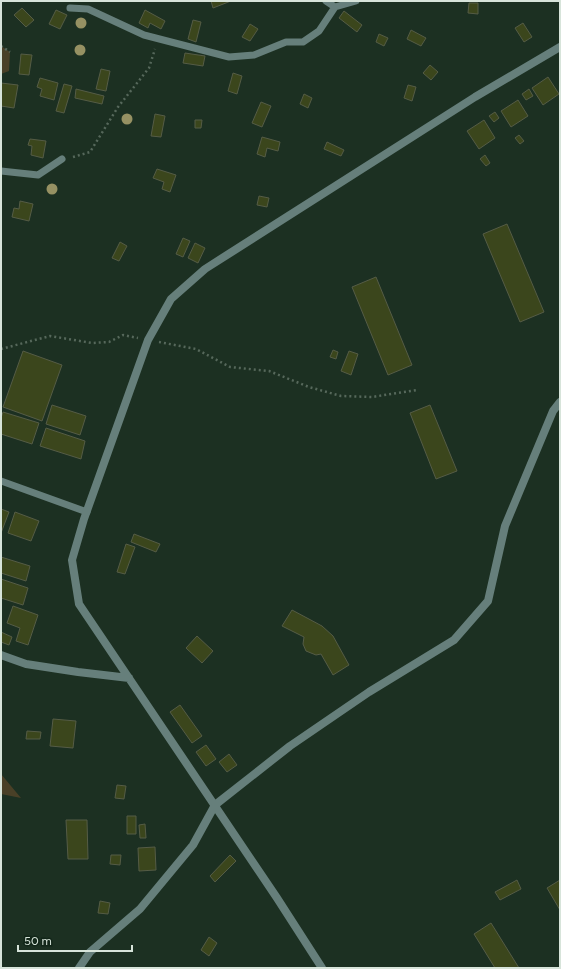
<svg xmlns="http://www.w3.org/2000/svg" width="561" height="969" viewBox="0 0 561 969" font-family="Figtree,sans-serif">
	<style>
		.green { fill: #494027 }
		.building { fill: #3b461c; stroke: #555c46 }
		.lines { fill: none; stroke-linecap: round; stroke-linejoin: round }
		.path { stroke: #56685b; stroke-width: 2.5; stroke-dasharray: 2 3; stroke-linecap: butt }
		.service { stroke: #667f7b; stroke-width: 7 }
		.minor { stroke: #667f7b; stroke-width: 8 }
		.tree { fill: #969163 }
	</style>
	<rect width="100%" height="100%" fill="#1c3022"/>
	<path class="green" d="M1,46L10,52L9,71L1,74Z
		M1,774L21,798L1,794Z"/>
	<path class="building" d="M211,1H231L213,8Z
		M469,3H478V14L468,13Z
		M22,8L34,20L26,27L14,15Z
		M56,10L67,15L60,29L49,24Z
		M145,10L165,21L161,29L150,23L148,28L139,23Z
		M344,11L362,25L357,32L339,18Z
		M193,20L201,22L196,42L188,39Z
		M523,23L532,37L524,42L515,28Z
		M250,24L258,29L250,41L242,37Z
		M411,30L426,38L421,46L407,39Z
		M379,34L388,38L384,46L376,42Z
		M185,53L205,56L203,66L183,63Z
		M21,54L32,55L29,75L19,74Z
		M430,65L438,72L431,80L423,73Z
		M101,69L110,71L106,91L96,89Z
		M233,73L242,76L237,94L228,91Z
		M548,77L559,94L543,105L532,88Z
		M40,78L58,83L54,100L40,96L42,89L37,87Z
		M1,83L18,85L14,108L1,106Z
		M64,84L72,86L64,113L56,111Z
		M408,85L416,87L412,101L404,98Z
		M76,89L104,96L102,104L75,98Z
		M529,89L533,96L526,100L522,94Z
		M304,94L312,98L308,108L300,104Z
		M518,100L528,116L511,127L501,111Z
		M261,102L271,106L262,127L252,123Z
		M495,112L499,118L494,122L489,116Z
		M155,114L165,116L161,137L151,136Z
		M195,120H202L201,128H195Z
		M484,120L495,138L479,149L467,131Z
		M519,135L524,141L520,144L515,138Z
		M262,137L280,142L278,151L267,148L265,157L257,154Z
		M30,139L46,141L43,158L31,155L32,146L28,145Z
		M327,142L344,150L341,156L324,149Z
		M485,155L490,163L486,166L480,159Z
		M157,169L176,175L170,192L162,189L164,182L153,178Z
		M259,196L269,198L267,207L257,205Z
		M20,201L33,204L29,221L12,217L14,208L19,209Z
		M507,224L544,312L520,322L483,234Z
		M183,238L190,241L183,257L176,254Z
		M120,242L127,246L119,261L112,258Z
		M195,243L205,248L198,263L188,258Z
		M376,277L412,365L388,375L352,287Z
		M333,350L338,352L336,359L330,357Z
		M23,351L62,365L42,421L3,407Z
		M349,351L358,354L351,375L341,371Z
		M52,405L86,416L80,435L46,424Z
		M430,405L457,471L436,479L410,413Z
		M3,412L39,423L32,444L1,434V418Z
		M46,428L85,441L81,459L40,446Z
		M1,509L9,512L1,533Z
		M15,512L39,521L31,541L8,533Z
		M134,534L160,544L156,552L131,542Z
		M126,544L135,547L125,574L117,572Z
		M1,557L30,566L26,581L1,573Z
		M1,579L28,588L23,605L1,598Z
		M13,606L38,615L28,645L16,641L20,628L7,623Z
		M292,610L322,626L333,636L349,665L333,675L321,654L316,655L306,651L303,644L304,637L282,626Z
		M1,632L12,637L9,645L1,642Z
		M197,636L213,651L202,663L186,648Z
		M180,705L202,736L192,743L170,712Z
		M53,719L76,721L73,748L50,746Z
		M27,731L41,732L40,739H26Z
		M206,745L216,759L206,766L196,752Z
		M229,754L237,765L227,772L219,762Z
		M117,785L126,786L124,799L115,798Z
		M127,816H136V834H127Z
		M66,820H87L88,859H68Z
		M145,824L146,838H140L139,825Z
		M155,847L156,870L139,871L138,848Z
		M111,855H121L120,865L110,864Z
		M230,855L236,861L215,882L210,876Z
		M517,880L521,889L500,900L495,892Z
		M560,880V910L547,888Z
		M100,901L110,903L108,914L98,913Z
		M491,923L519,968H495L474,934Z
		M209,937L217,943L209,956L201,950Z"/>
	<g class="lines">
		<path class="path" d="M1,46L10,52
			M73,157L90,152L118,107L149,68L155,49
			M159,342L196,349L230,367L269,371L309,387L341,396L372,397L417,390
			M1,349L50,336L92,343L109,342L123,335L138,338"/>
		<path class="service" d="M326,1L335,7
			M70,8L88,9L144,35L229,57L254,55L286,42H303L319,31L335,7L356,1
			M1,171L38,175L62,159
			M1,481L87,512"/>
		<path class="minor" d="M1,655L26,664L78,672L129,678
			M79,968L90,952L140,909L193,845L215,805L290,746L369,692L454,640L488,601L505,526L553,411L560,402
			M322,968L277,898L79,604L72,560L84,519L148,340L171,299L205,269L475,97L560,47"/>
	</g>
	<g class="tree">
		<circle cx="81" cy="23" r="5.5"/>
		<circle cx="80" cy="50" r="5.5"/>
		<circle cx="127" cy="119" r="5.5"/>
		<circle cx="52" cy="189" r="5.5"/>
	</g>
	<rect width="561" height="969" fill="none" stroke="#d7e4da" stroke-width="4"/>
	<path d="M18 945v6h114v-6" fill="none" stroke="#d7e4da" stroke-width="2"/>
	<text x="24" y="945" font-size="12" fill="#d7e4da" stroke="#122619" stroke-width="3" paint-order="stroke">50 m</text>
</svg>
